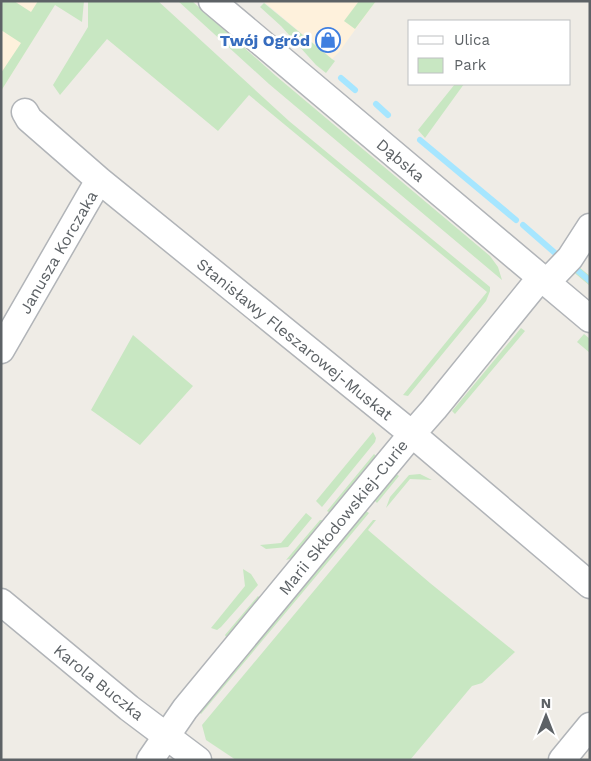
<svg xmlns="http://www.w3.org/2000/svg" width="591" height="761" viewBox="0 0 591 761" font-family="'Work Sans',sans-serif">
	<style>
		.commercial { fill: #fef1dc }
		.green { fill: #c8e7c2 }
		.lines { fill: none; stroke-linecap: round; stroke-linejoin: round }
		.stream { stroke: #a6e6ff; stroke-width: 6 }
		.minor-casing { stroke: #b1b4b8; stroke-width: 29 }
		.minor { stroke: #fff; stroke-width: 26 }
		.labels { text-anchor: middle; stroke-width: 5; stroke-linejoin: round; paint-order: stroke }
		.shop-label { font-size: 16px; font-weight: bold; fill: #366cbe; stroke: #fff; text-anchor: end }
		.street-label { font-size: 16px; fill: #5d6266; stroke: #fff }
	</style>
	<rect width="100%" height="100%" fill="#efece6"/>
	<path class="commercial" d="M1,1H57L1,91Z
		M263,1H376L339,52L332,59Z"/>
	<path class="green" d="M1,1H14L31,12L38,1H84L82,22L55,5L1,91V73L21,43L1,30Z
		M88,1H158L289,121L490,287V291L486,301L408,396L403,395L487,292L249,95L218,131L107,39L60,95L53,85L88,27Z
		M178,1H192L276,76L490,256L498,267L502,280L269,84Z
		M359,1H376L355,29L344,21Z
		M264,3L332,59L335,61L326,73L316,65L281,26L260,7Z
		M455,84H464L425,138L418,130Z
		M590,239V252L579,267L590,276V286L571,270Z
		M521,328L525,331L455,414L452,411Z
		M584,334L590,339V353L577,342Z
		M133,335L193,386L140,445L91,410Z
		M373,432L376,438L375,442L322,507L316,501Z
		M374,454L378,458L332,514L327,511Z
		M395,473L399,476L377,503L373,499Z
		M420,474L432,480L410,479L386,508L390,497L409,475Z
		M364,510L369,513L201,714L197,710Z
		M306,513L312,518L288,547L266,549L260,545L281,543Z
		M320,520H322L324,524L293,558L286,560Z
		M373,520H376L368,530L430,583L515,652L482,683L472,686L410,760H236L206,740L202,725Z
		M243,569L251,574L258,585L221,627L217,630L211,628L245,586Z
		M258,596L260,598L231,636L226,637L225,635Z"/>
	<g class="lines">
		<path class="stream" d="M341,78L355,90
			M376,104L388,115
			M420,140L516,220
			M523,225L555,253
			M577,270L590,281"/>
		<defs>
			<path id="minor" d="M212,1L590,319
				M25,112L29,119L99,180L412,434L590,585
				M547,282L570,258L590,227
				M1,350L99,180
				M1,602L129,708L198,760
				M150,760L185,709L412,434L434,409L541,277
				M562,760L590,726"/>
		</defs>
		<use href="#minor" class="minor-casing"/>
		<use href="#minor" class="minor"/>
	</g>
	<defs>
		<symbol id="shop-ring" viewBox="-11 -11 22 22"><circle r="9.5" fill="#fff" stroke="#3f7fe0" stroke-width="1.5"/><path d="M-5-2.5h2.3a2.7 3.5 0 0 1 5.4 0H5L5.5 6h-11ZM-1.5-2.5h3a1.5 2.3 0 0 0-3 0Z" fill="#3f7fe0"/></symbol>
	</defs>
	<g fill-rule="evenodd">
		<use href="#shop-ring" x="314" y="26" width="28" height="28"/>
	</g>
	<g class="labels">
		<g class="shop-label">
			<text x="310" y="46">Twój Ogród</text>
		</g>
		<g class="street-label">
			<text transform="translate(401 160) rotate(40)" y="6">Dąbska</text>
			<text transform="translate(58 252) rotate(-60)" y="6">Janusza Korczaka</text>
			<text transform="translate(295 339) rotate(39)" y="6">Stanisławy Fleszarowej-Muskat</text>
			<text transform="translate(343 517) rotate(-51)" y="6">Marii Skłodowskiej-Curie</text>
			<text transform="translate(99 682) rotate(39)" y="6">Karola Buczka</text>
		</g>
	</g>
	<rect width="591" height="761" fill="none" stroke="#5d6266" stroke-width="5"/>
	<rect x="408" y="20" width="162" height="65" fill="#ffffff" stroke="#bec0c2"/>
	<rect x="418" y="36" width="25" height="8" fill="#ffffff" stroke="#bec0c2"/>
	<text x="454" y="45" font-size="15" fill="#5d6266">Ulica</text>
	<rect x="418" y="58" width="25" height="15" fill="#c8e7c2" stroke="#bec0c2"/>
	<text x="454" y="70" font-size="15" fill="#5d6266">Park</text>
	<g transform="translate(546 716)" stroke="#ffffff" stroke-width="4" paint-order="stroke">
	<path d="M0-4L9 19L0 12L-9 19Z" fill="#5d6266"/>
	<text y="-8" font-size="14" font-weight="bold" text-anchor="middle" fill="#5d6266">N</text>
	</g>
</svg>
